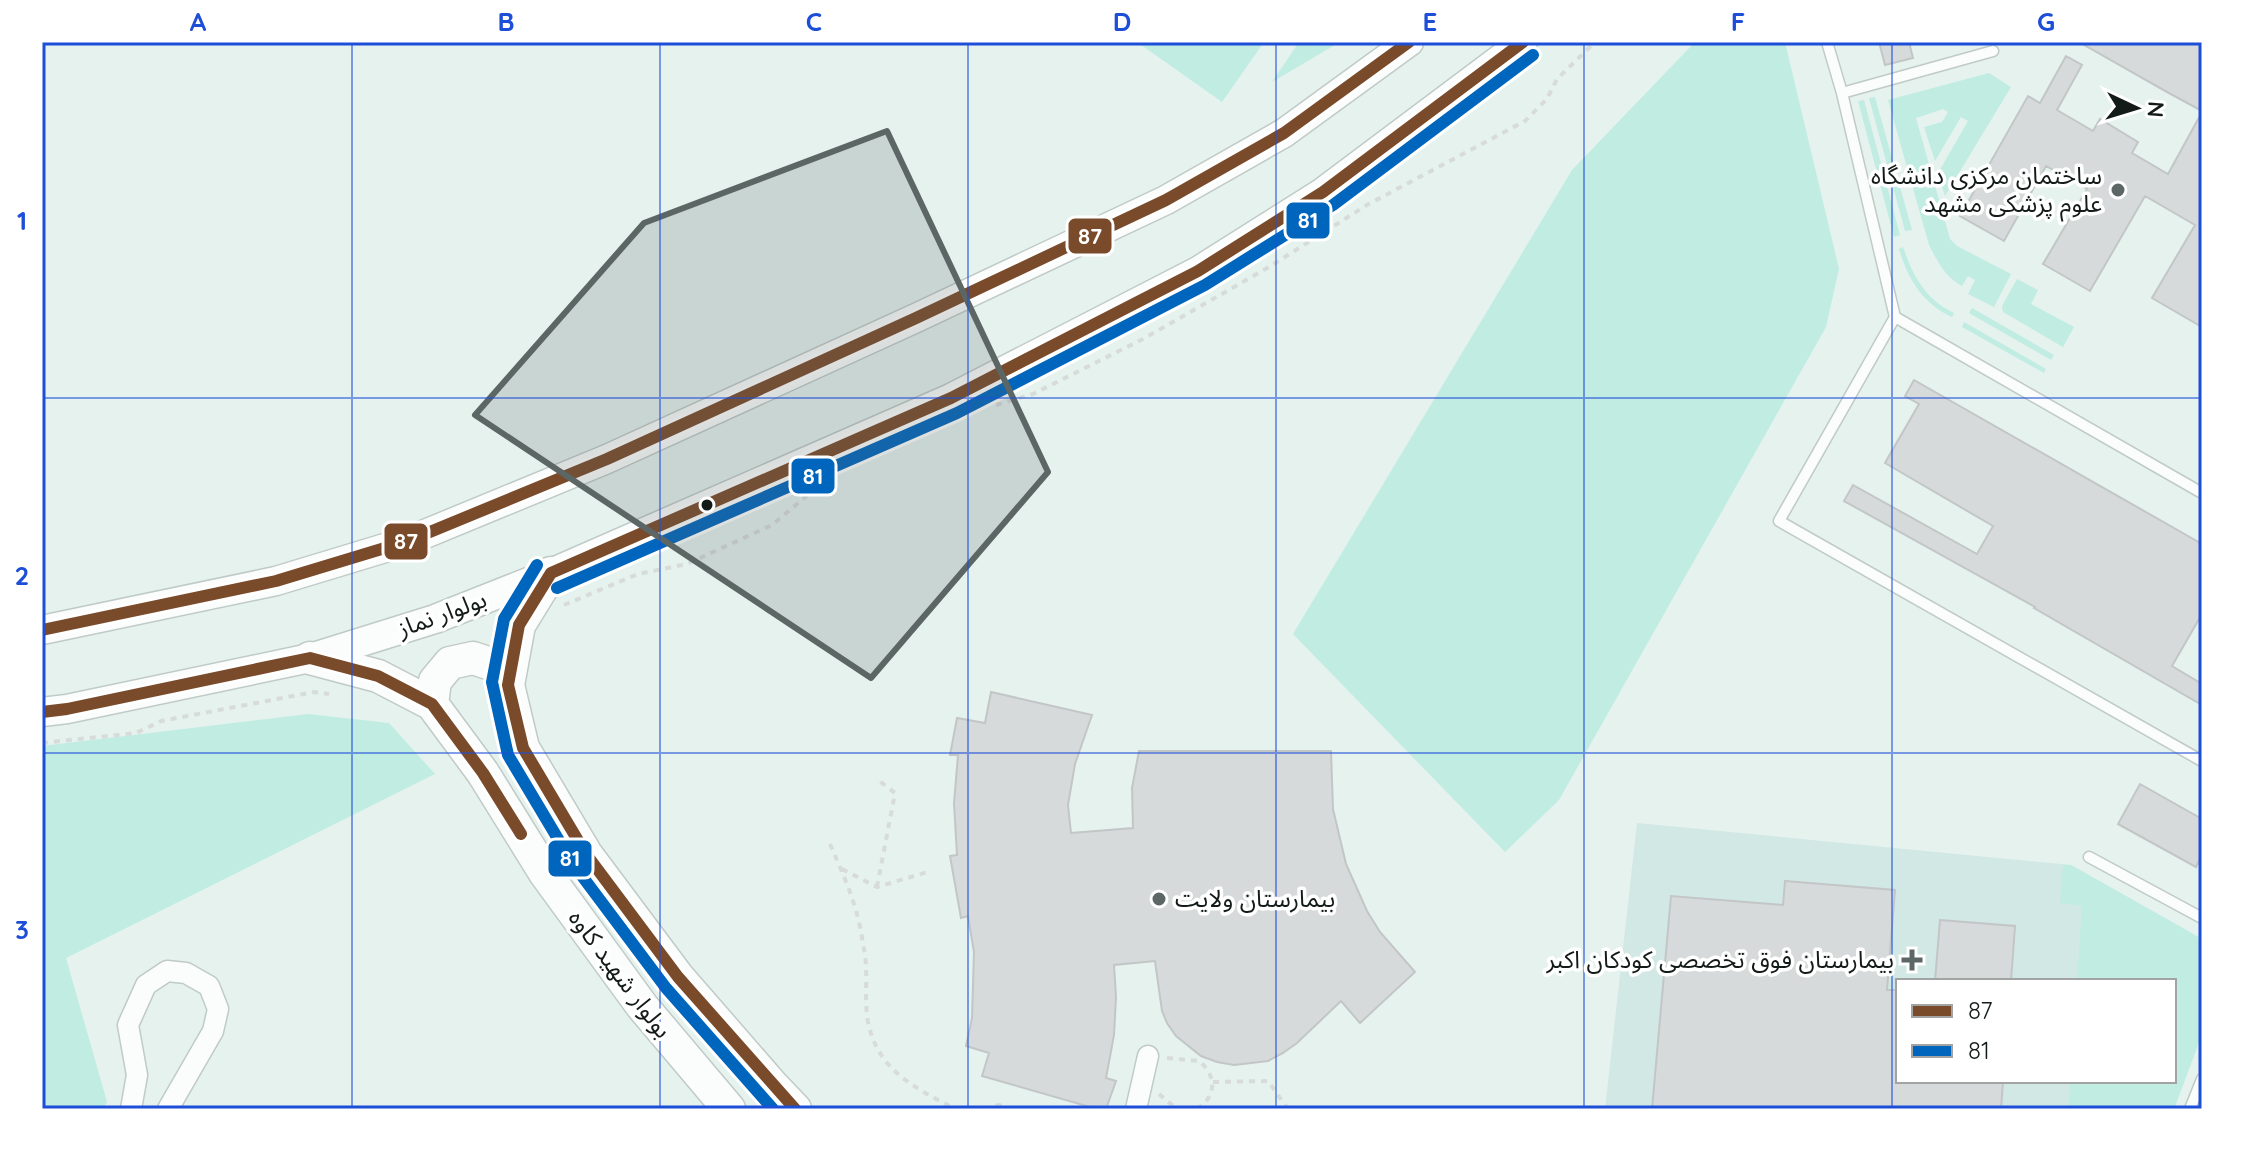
<svg xmlns="http://www.w3.org/2000/svg" width="2244" height="1151" viewBox="0 0 2244 1151" font-family="Quicksand,'Noto Sans Arabic',sans-serif">
	<style>
		.built { fill: #d2e8e4; fill-rule: evenodd }
		.green { fill: #c0ece2 }
		.building { fill: #d7dada; stroke: #c3c6c6; stroke-width: 2 }
		.lines { fill: none; stroke-linecap: round; stroke-linejoin: round }
		.lane-casing { stroke: #c0cac7; stroke-width: 13 }
		.street-casing { stroke: #c0cac7; stroke-width: 23 }
		.secondary-casing { stroke: #c0cac7; stroke-width: 31 }
		.primary-casing { stroke: #c0cac7; stroke-width: 35 }
		.path { stroke: #d7dbda; stroke-width: 4; stroke-dasharray: 6 6; stroke-linecap: butt }
		.lane { stroke: #fbfdfc; stroke-width: 10 }
		.street { stroke: #fbfdfc; stroke-width: 20 }
		.secondary { stroke: #fbfdfc; stroke-width: 28 }
		.primary { stroke: #fbfdfc; stroke-width: 32 }
		.bus-1-casing { stroke: #fff; stroke-width: 18 }
		.bus-2-casing { stroke: #fff; stroke-width: 18 }
		.bus-1 { stroke: #7a4b2a; stroke-width: 12 }
		.bus-2 { stroke: #0065bd; stroke-width: 12 }
		.marked { fill: #5c6664; fill-opacity: 0.2; stroke: #5c6664; stroke-width: 6; stroke-linejoin: round }
		.grid { fill: none; stroke: #1d4ed8; stroke-width: 2; stroke-opacity: 0.55 }
		.poi-dot { fill: #5c6664; stroke: #fff; stroke-width: 3 }
		.bus-dot { fill: #131b19; stroke: #fff; stroke-width: 3 }
		.labels { text-anchor: middle; stroke-width: 7; stroke-linejoin: round; paint-order: stroke }
		.poi-label { font-size: 24px; fill: #131b19; stroke: #fff; text-anchor: end }
		.street-label { font-size: 24px; fill: #131b19; stroke: #fff }
		.line-badge { stroke: #fff; stroke-width: 3 }
		.badge-label { font-size: 22px; text-anchor: middle; font-weight: bold; fill: #fff }
		.neatline { fill: none; stroke: #1d4ed8; stroke-width: 3 }
		.grid-label { font-size: 26px; text-anchor: middle; font-weight: bold; fill: #1d4ed8 }
	</style>
	<rect width="100%" height="100%" fill="#e5f2ee"/>
	<path class="built" d="M1637,823L2071,865L2202,939V1034L2174,1109H1605ZM1898,981H2174V1081H1898Z"/>
	<path class="green" d="M1137,42H1264L1222,102Z
		M1299,42H1340L1272,82Z
		M1695,42H1785L1839,269L1826,327L1559,800L1505,852L1293,634L1572,170Z
		M1989,73L2011,87L1945,196L1938,173L1968,121L1961,117L1935,161L1924,127L1942,122L1948,112L1943,109L1916,118L1950,239L1957,246L2011,274L1994,307L1968,294L1975,280L1968,276L1962,286C1946,278 1937,261 1929,245L1888,100Z
		M1875,97L1912,230L1905,231L1869,98Z
		M1864,100L1900,235L1894,237L1858,101Z
		M1903,247C1913,276 1925,299 1954,313L1952,317C1922,303 1908,279 1899,249Z
		M2017,279L2038,290L2031,304L2074,327L2063,347L2003,312L2002,306Z
		M1972,308L2054,355L2051,360L1969,313Z
		M1964,322L2046,369L2044,373L1962,327Z
		M308,714L389,723L435,774L66,958L107,1102L103,1109H42V746Z
		M2063,865H2071L2202,939V1034L2174,1109H2068L2070,1081H2174V981H2077L2082,906L2060,903Z"/>
	<path class="building" d="M1879,42H1909L1913,58L1885,65Z
		M2079,42H2202V111L2167,92Z
		M2066,56L2082,65L2057,110L2093,131L2100,119L2138,142L2132,153L2168,174L2202,112V327L2152,298L2195,225L2145,196L2090,291L2043,264L2087,189L2046,166L2004,241L1960,216L2028,96L2040,103Z
		M1914,380L2202,544V614L2172,666L2202,684V705L2034,608L2035,607L1844,501L1853,485L1977,554L1993,526L1885,463L1919,404L1905,396Z
		M991,692L1092,715L1075,764L1068,805L1071,833L1133,828L1132,788L1139,751H1331L1333,809L1346,864L1367,911L1380,932L1415,972L1360,1023L1341,1001L1297,1043L1283,1053L1268,1061L1234,1065L1217,1062L1201,1056L1176,1036L1167,1023L1162,1011L1155,961L1114,965L1116,997L1114,1035L1106,1078L1116,1081L1106,1109H1097L982,1076L989,1053L966,1046L972,1018L974,952L968,916L961,918L950,856L957,855L954,803L958,755H950L957,718L985,723Z
		M2140,784L2202,819V855L2196,867L2118,824Z
		M1785,881L1895,890L1887,990H1898V1081H2003L2001,1109H1652L1671,896L1783,905Z
		M1940,920L2015,926L2011,981H1935Z"/>
	<g class="lines">
		<defs>
			<path id="lane" d="M1827,42L1842,93L1895,317
				M1842,93L1993,51
				M2202,493L1895,317L1779,521L2202,761
				M2089,857L2202,918
				M2190,1109L2202,1079"/>
			<path id="street" d="M131,1109L137,1075L128,1025L146,985L167,971L186,973L209,986L218,1009L213,1031L168,1109
				M1136,1109L1148,1056"/>
			<path id="secondary" d="M42,630L276,581L408,541L607,459L916,318L1166,200L1284,133L1409,42
				M42,712L67,709L310,658L435,619L551,573L951,398L1198,271L1323,192L1523,42"/>
			<path id="primary" d="M551,573L519,625L508,685L523,748L586,854L678,977L772,1085L795,1109
				M310,658L378,676L432,704L483,773L545,873L642,1006L729,1109
				M432,704L435,681L450,663L473,658L494,665L508,685"/>
		</defs>
		<use href="#lane" class="lane-casing"/>
		<use href="#street" class="street-casing"/>
		<use href="#secondary" class="secondary-casing"/>
		<use href="#primary" class="primary-casing"/>
		<path class="path" d="M996,405L1033,394L1143,339L1269,267L1367,205L1525,121L1547,99L1557,79L1595,42
			M564,605L638,574L687,564L772,525L821,484
			M42,743L136,733L161,721L314,692L329,694
			M830,844C838,863 847,882 853,901C859,918 862,937 865,955C868,977 864,1000 868,1022C878,1071 914,1087 955,1109
			M842,869L877,887L931,871
			M877,887L895,793L878,780
			M1167,1058L1199,1061C1217,1075 1217,1098 1196,1109
			M1213,1082L1268,1081L1288,1109
			M1159,1094L1177,1109
			M984,1109L999,1105L1010,1109"/>
		<use href="#lane" class="lane"/>
		<use href="#street" class="street"/>
		<use href="#secondary" class="secondary"/>
		<use href="#primary" class="primary"/>
		<defs>
			<path id="bus-1" d="M42,630L276,581L408,541L607,459L916,318L1166,200L1284,133L1409,42
				M42,712L67,709L310,658L378,676L432,704L483,773L521,834
				M795,1109L678,977L586,854L523,748L508,685L519,625L551,573L951,398L1198,271L1323,192L1523,42"/>
			<path id="bus-2" d="M537,565L504,619L492,682L508,755L573,864L666,988L773,1109
				M557,588L957,413L1205,285L1333,205L1533,55"/>
		</defs>
		<use href="#bus-1" class="bus-1-casing"/>
		<use href="#bus-2" class="bus-2-casing"/>
		<use href="#bus-1" class="bus-1"/>
		<use href="#bus-2" class="bus-2"/>
	</g>
	<path class="marked" d="M887,131L1048,472L871,678L475,415L644,223Z"/>
	<path class="grid" d="M352,42V1109M660,42V1109M968,42V1109M1276,42V1109M1584,42V1109M1892,42V1109M42,398H2202M42,753H2202"/>
	<g class="poi-dot">
		<circle cx="2118" cy="190" r="8"/>
		<circle cx="1159" cy="899" r="8"/>
		<path d="M1908 948h8v8h8v8h-8v8h-8v-8h-8v-8h8z"/>
	</g>
	<circle class="bus-dot" cx="707" cy="505" r="7"/>
	<g class="labels">
		<g class="poi-label">
			<text x="2102" y="184">ساختمان مرکزی دانشگاه<tspan x="2102" dy="28">علوم پزشکی مشهد</tspan></text>
			<text x="1175" y="907" text-anchor="start">بیمارستان ولایت</text>
			<text x="1894" y="968">بیمارستان فوق تخصصی کودکان اکبر</text>
		</g>
		<g class="street-label">
			<text transform="translate(442 614) rotate(-20)" y="8">بولوار نماز</text>
			<text transform="translate(620 974) rotate(53)" y="8">بولوار شهید کاوه</text>
		</g>
	</g>
	<g class="line-badge">
		<rect x="1285" y="201" width="46" height="39" rx="8" fill="#0065bd"/>
		<rect x="1067" y="217" width="46" height="38" rx="8" fill="#7a4b2a"/>
		<rect x="790" y="457" width="46" height="38" rx="8" fill="#0065bd"/>
		<rect x="383" y="522" width="46" height="39" rx="8" fill="#7a4b2a"/>
		<rect x="547" y="839" width="46" height="39" rx="8" fill="#0065bd"/>
	</g>
	<g class="badge-label">
		<text x="1308" y="228">81</text>
		<text x="1090" y="244">87</text>
		<text x="813" y="484">81</text>
		<text x="406" y="549">87</text>
		<text x="570" y="866">81</text>
	</g>
	<rect width="2244" height="1151" fill="none" stroke="#ffffff" stroke-width="88"/>
	<rect x="1896" y="979" width="280" height="104" fill="#ffffff" stroke="#a1a4a3" stroke-width="2"/>
	<rect x="1912" y="1005" width="40" height="12" fill="#7a4b2a" stroke="#a1a4a3" stroke-width="2"/>
	<text x="1968" y="1019" font-size="24" fill="#131b19">87</text>
	<rect x="1912" y="1045" width="40" height="12" fill="#0065bd" stroke="#a1a4a3" stroke-width="2"/>
	<text x="1968" y="1059" font-size="24" fill="#131b19">81</text>
	<g transform="translate(2136 108) rotate(94)" stroke="#ffffff" stroke-width="6" paint-order="stroke">
	<path d="M0-6L14 30L0 20L-14 30Z" fill="#131b19"/>
	<text y="-12" font-size="22" font-weight="bold" text-anchor="middle" fill="#131b19">N</text>
	</g>
	<rect x="44" y="44" width="2156" height="1063" class="neatline"/>
	<g class="grid-label">
		<text x="198" y="31">A</text>
		<text x="506" y="31">B</text>
		<text x="814" y="31">C</text>
		<text x="1122" y="31">D</text>
		<text x="1430" y="31">E</text>
		<text x="1738" y="31">F</text>
		<text x="2046" y="31">G</text>
		<text x="22" y="230">1</text>
		<text x="22" y="585">2</text>
		<text x="22" y="939">3</text>
	</g>
</svg>
